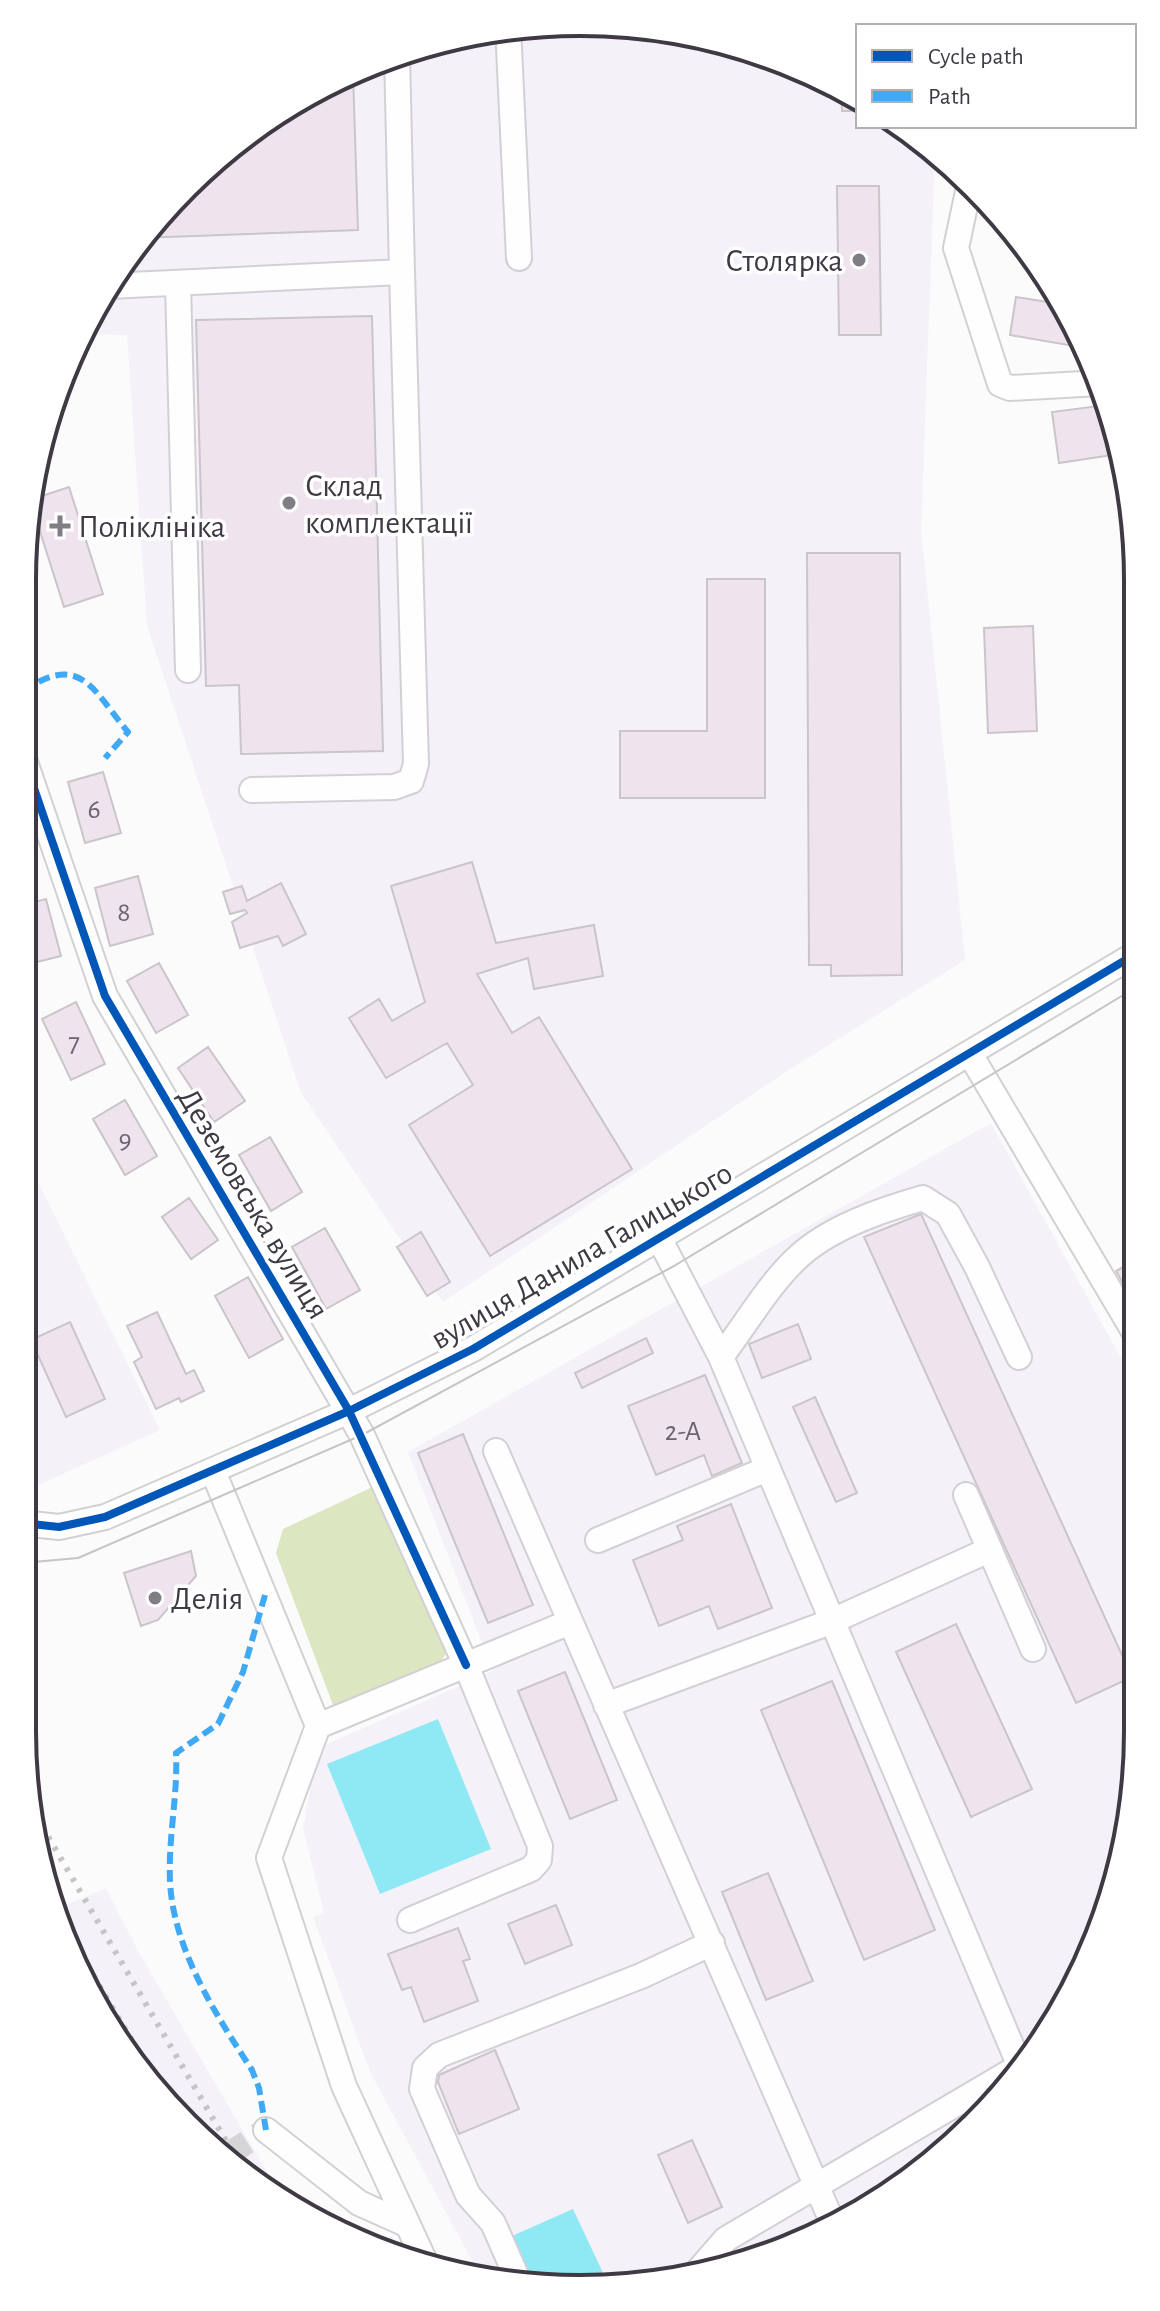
<svg xmlns="http://www.w3.org/2000/svg" width="1160" height="2311" viewBox="0 0 1160 2311" font-family="'Alegreya Sans',sans-serif">
	<style>
		.built { fill: #f5f1f9 }
		.green { fill: #dce6c1 }
		.water { fill: #8ee9f5 }
		.building { fill: #efe4ee; stroke: #cac5c8; stroke-width: 2 }
		.lines { fill: none; stroke-linecap: round; stroke-linejoin: round }
		.minor-tunnel { stroke: #d5d4d6; stroke-width: 24; stroke-dasharray: 24 12; stroke-linecap: butt }
		.minor-casing { stroke: #d3d0d5; stroke-width: 28 }
		.minor { stroke: #fefefe; stroke-width: 24 }
		.tram { stroke: #c5c5c5; stroke-width: 2 }
		.rail { stroke: #c5c5c5; stroke-width: 6; stroke-dasharray: 4 8; stroke-linecap: butt }
		.quiet { stroke: #3fa9f5; stroke-width: 6; stroke-dasharray: 12 6; stroke-linecap: butt }
		.cycleway-casing { stroke: #fff; stroke-width: 13 }
		.cycleway { stroke: #0057b8; stroke-width: 8 }
		.poi-dot { fill: #817d84; stroke: #fff; stroke-width: 3 }
		.labels { text-anchor: middle; stroke-width: 7; stroke-linejoin: round; paint-order: stroke }
		.number-label { font-size: 28px; fill: #6b646e }
		.poi-label { font-size: 32px; fill: #3f3944; stroke: #fff; text-anchor: start }
		.street-label { font-size: 32px; fill: #3f3944; stroke: #fff }
		.rim { fill: none; stroke: #3f3944; stroke-width: 4 }
	</style>
	<rect width="100%" height="100%" fill="#fbfbfb"/>
	<path class="built" d="M616,23L724,41L826,79L858,99V126H901L935,152L921,530L965,960L792,1068L443,1302L301,1093L147,626L127,335L79,334L137,241L212,161L301,97L400,52L507,27Z
		M991,1123L1136,1385L1137,1767L1119,1875L1081,1977L975,2125L826,2232L652,2284L482,2279L370,2072L313,1917L324,1913L303,1828L318,1748L493,1671L408,1452Z
		M23,1151L160,1430L23,1492L22,1490Z
		M106,1888L137,1949L285,2203L270,2195L138,2071L52,1911Z"/>
	<path class="green" d="M379,1484L450,1649L440,1662L333,1705L276,1553L283,1529Z"/>
	<path class="water" d="M438,1719L491,1849L380,1894L327,1764Z
		M573,2209L604,2275L589,2282L532,2280L512,2236Z"/>
	<path class="building" d="M353,73L358,230L140,238L212,161L301,97Z
		M841,89L858,99V111H842Z
		M837,186H879L881,335H839Z
		M1016,297L1060,304L1085,348L1010,335Z
		M372,316L383,751L241,754L239,685L206,686L196,320Z
		M1106,405L1119,454L1059,463L1052,412Z
		M69,487L103,594L64,607L30,500Z
		M807,553H900L902,975L831,976V965H809Z
		M707,579H765V798H620V731H707Z
		M1033,626L1037,731L988,733L984,628Z
		M103,772L121,833L85,843L68,782Z
		M472,862L496,943L594,925L603,976L534,989L528,958L477,974L512,1033L539,1017L632,1169L490,1256L409,1125L473,1085L447,1043L386,1078L349,1018L379,999L392,1021L425,1002L391,886Z
		M138,876L153,934L110,946L95,888Z
		M281,883L306,934L283,946L278,936L240,948L232,922L247,913L245,910L230,914L223,892L242,886L247,901Z
		M46,899L61,956L29,964L23,942V905Z
		M159,963L188,1015L156,1033L127,981Z
		M76,1002L105,1064L71,1080L42,1019Z
		M208,1047L245,1101L214,1122L178,1068Z
		M125,1100L157,1156L125,1175L93,1119Z
		M270,1137L302,1192L271,1211L239,1155Z
		M189,1198L218,1240L191,1259L162,1217Z
		M921,1214L1132,1677L1076,1703L864,1237Z
		M325,1228L360,1290L326,1309L292,1247Z
		M421,1232L450,1282L427,1296L397,1247Z
		M1135,1261V1305L1116,1271Z
		M248,1277L283,1339L249,1358L215,1296Z
		M157,1312L186,1374L194,1370L204,1391L181,1402L179,1398L156,1409L134,1362L142,1357L127,1326Z
		M70,1322L105,1399L66,1417L31,1340Z
		M798,1324L811,1359L762,1378L749,1344Z
		M646,1338L653,1353L582,1388L575,1373Z
		M705,1375L742,1463L712,1476L704,1455L656,1475L628,1406Z
		M815,1397L857,1493L836,1502L793,1407Z
		M463,1434L533,1605L488,1623L418,1453Z
		M731,1504L772,1608L718,1629L709,1606L659,1626L633,1560L683,1540L677,1526Z
		M191,1551L196,1576L158,1620L141,1626L124,1573Z
		M956,1624L1032,1789L971,1817L896,1652Z
		M565,1672L617,1800L570,1819L518,1691Z
		M832,1681L935,1930L864,1960L761,1710Z
		M768,1873L813,1981L766,2000L722,1892Z
		M556,1905L572,1945L525,1964L508,1924Z
		M458,1928L470,1959L463,1961L478,2001L424,2022L411,1987L402,1990L388,1954Z
		M495,2050L519,2109L459,2134L438,2082L439,2075Z
		M692,2140L722,2207L688,2223L658,2155Z"/>
	<g class="lines">
		<path class="minor-tunnel" d="M227,2155L266,2130"/>
		<defs>
			<path id="minor" d="M508,27L519,258
				M969,187L956,248L1000,384L1010,388L1100,383
				M178,283L188,670
				M109,286L402,272L397,53
				M23,756L105,996L362,1435L466,1665L540,1846L539,1860L531,1869L410,1920
				M252,790L394,787L411,781L416,764L402,272
				M970,1054L1136,1335
				M659,1238L721,1357L1019,2064
				M721,1357C743,1328 770,1283 796,1259C828,1228 881,1210 923,1198L948,1214L977,1267L1019,1357
				M496,1451L834,2226
				M213,1471L318,1726L269,1858L344,2086L426,2264
				M966,1495L1033,1649
				M22,1523L59,1527L105,1517L349,1411L473,1349L1134,955
				M598,1540L767,1469
				M606,1705L830,1622L989,1550
				M318,1726L570,1622
				M266,2130L359,2203L408,2225
				M699,2270L726,2239L1015,2069
				M518,2280L493,2223L468,2195L422,2089L425,2068L439,2055L641,1976L712,1943"/>
		</defs>
		<use href="#minor" class="minor-casing"/>
		<use href="#minor" class="minor"/>
		<path class="tram" d="M22,1563L78,1558L362,1435L674,1266L1135,988"/>
		<path class="rail" d="M36,1816L243,2170
			M50,1903L166,2098"/>
		<path class="quiet" d="M23,691C81,652 92,689 128,732L105,758
			M265,1595L243,1672L218,1724L176,1753C178,1796 168,1838 170,1881C173,1949 216,2015 252,2070L259,2088L266,2130"/>
		<defs>
			<path id="cycleway" d="M23,756L105,996L349,1411L466,1665
				M22,1523L59,1527L105,1517L349,1411L473,1349L1134,955"/>
		</defs>
		<use href="#cycleway" class="cycleway-casing"/>
		<use href="#cycleway" class="cycleway"/>
	</g>
	<g class="poi-dot">
		<circle cx="859" cy="260" r="8"/>
		<circle cx="289" cy="503" r="8"/>
		<path d="M56 514h8v8h8v8h-8v8h-8v-8h-8v-8h8z"/>
		<circle cx="155" cy="1598" r="8"/>
	</g>
	<g class="labels">
		<g class="number-label">
			<text x="94" y="818">6</text>
			<text x="124" y="921">8</text>
			<text x="74" y="1051">7</text>
			<text x="125" y="1148">9</text>
			<text x="683" y="1440">2-А</text>
		</g>
		<g class="poi-label">
			<text x="843" y="271" text-anchor="end">Столярка</text>
			<text x="305" y="496">Склад<tspan x="305" dy="37">комплектації</tspan></text>
			<text x="78" y="537">Поліклініка</text>
			<text x="171" y="1609">Делія</text>
		</g>
		<g class="street-label">
			<text transform="translate(254 1203) rotate(59)" y="11">Деземовська вулиця</text>
			<text transform="translate(581 1255) rotate(-30)" y="11">вулиця Данила Галицького</text>
		</g>
	</g>
	<path d="M0 0H1160V2311H0ZM580 36H580A544 544 0 0 1 1124 580V1731A544 544 0 0 1 580 2275H580A544 544 0 0 1 36 1731V580A544 544 0 0 1 580 36Z" fill="#fff" fill-rule="evenodd"/>
	<path class="rim" d="M580 36H580A544 544 0 0 1 1124 580V1731A544 544 0 0 1 580 2275H580A544 544 0 0 1 36 1731V580A544 544 0 0 1 580 36Z"/>
	<rect x="856" y="24" width="280" height="104" fill="#ffffff" stroke="#b2b0b4" stroke-width="2"/>
	<rect x="872" y="50" width="40" height="12" fill="#0057b8" stroke="#b2b0b4" stroke-width="2"/>
	<text x="928" y="64" font-size="24" fill="#3f3944">Cycle path</text>
	<rect x="872" y="90" width="40" height="12" fill="#3fa9f5" stroke="#b2b0b4" stroke-width="2"/>
	<text x="928" y="104" font-size="24" fill="#3f3944">Path</text>
</svg>
